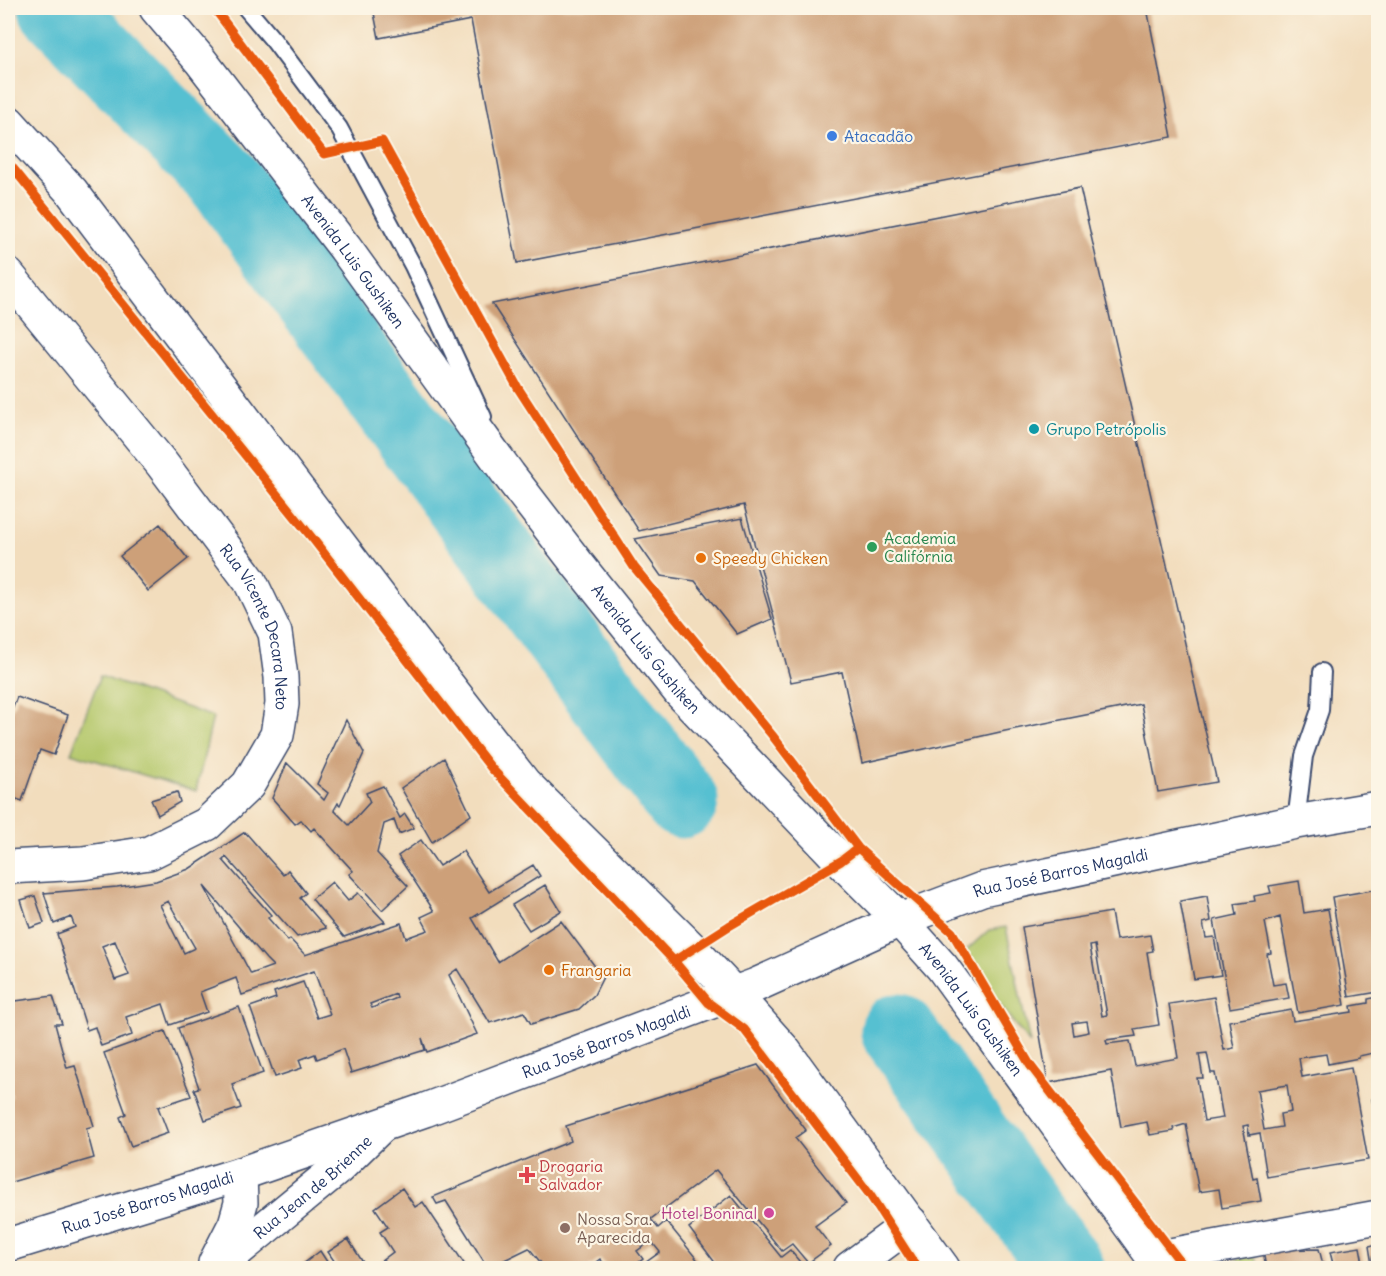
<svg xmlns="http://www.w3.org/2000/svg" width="1386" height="1276" viewBox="0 0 1386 1276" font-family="Delius,sans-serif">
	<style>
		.green { fill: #b4c76b; stroke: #687b64; stroke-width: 1.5 }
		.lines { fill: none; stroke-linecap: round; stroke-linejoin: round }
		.river { stroke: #56c0d1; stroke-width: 75 }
		.building { fill: #cda079; fill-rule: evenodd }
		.lane-casing { stroke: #3b496c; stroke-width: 20 }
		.street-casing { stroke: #3b496c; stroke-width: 36 }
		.secondary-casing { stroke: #3b496c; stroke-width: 36 }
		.lane { stroke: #fff; stroke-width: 16 }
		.street { stroke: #fff; stroke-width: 33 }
		.secondary { stroke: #fff; stroke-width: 33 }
		.cycleway-casing { stroke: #fcf5e5; stroke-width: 13 }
		.cycleway { stroke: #e8590c; stroke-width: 9 }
		.shop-dot { fill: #3f7fe0; stroke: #fcf5e5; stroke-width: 2 }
		.culture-dot { fill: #0f9aa8; stroke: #fcf5e5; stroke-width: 2 }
		.leisure-dot { fill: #2e9e5b; stroke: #fcf5e5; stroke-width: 2 }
		.food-dot { fill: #e8710a; stroke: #fcf5e5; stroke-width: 2 }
		.health-dot { fill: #e0444e; stroke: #fcf5e5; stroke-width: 2 }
		.hotel-dot { fill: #d1479c; stroke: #fcf5e5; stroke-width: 2 }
		.education-dot { fill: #8d6e63; stroke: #fcf5e5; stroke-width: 2 }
		.labels { text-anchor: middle; stroke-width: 4.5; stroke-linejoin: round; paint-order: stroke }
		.shop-label { font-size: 16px; fill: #366cbe; stroke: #fcf5e5; text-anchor: start }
		.street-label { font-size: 16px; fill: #1b2f5e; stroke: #fcf5e5 }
		.culture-label { font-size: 16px; fill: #0d838f; stroke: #fcf5e5; text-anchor: start }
		.leisure-label { font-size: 16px; fill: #27864d; stroke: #fcf5e5; text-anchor: start }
		.food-label { font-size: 16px; fill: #c56008; stroke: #fcf5e5; text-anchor: start }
		.health-label { font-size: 16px; fill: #be3a42; stroke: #fcf5e5; text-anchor: start }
		.hotel-label { font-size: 16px; fill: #b23c85; stroke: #fcf5e5; text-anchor: end }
		.education-label { font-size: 16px; fill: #785e54; stroke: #fcf5e5; text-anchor: start }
	</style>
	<rect width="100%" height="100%" fill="#fcf5e5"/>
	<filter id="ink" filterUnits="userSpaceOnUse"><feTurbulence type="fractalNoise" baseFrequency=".0167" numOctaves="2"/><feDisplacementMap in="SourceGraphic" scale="12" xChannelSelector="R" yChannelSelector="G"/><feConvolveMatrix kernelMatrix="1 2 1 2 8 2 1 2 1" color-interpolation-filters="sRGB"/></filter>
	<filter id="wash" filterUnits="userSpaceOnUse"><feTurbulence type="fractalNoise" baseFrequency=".008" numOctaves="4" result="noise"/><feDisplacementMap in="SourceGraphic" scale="24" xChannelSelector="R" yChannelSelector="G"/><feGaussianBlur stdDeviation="1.35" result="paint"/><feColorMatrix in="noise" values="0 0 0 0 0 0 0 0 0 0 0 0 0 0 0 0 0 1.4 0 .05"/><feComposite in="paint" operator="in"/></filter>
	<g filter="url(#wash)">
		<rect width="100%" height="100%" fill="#f2ddbd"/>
		<path class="green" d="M100,676L213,717L196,791L71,753Z
			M1006,927L1030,1044L961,955L989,930Z
			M1255,1255L1258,1268H1231L1239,1258Z"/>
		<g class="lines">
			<path class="river" d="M56,8L223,179L681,801
				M898,1031L1067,1268"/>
		</g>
		<g id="blocks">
			<path class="building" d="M373,8H1147L1172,137L517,263L471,20L379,38Z
				M1080,188L1217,782L1158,792L1141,704L1000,732L862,763L842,672L791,682L744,505L639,531L492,304Z
				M742,518L772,619L737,634L695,581L661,576L635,539Z
				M160,524L188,559L148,591L120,556Z
				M17,697L68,715L54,755L40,750L22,801L8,796V708L12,710Z
				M346,720L364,753L340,805L338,803L334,810L349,825L370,802L366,793L383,786L400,818L405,814L414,828L399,834L394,820L384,824L377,853L408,886L382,910L349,874L353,871L314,828L311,831L301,820L295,824L272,798L287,763L324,800L328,793L317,784Z
				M444,758L471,815L432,842L401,788Z
				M177,792L180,802L158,815L151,800Z
				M245,832L283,875L288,870L306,893L300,898L326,928L297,937L226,857L223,860L271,915L268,918L288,941L290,939L305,955L401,923L406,938L428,930L421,917L434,911L398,856L421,840L439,866L463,851L489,892L533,865L540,876L472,918L498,962L561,921L603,977L594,995L579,1009L531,1024L524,1012L490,1023L457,969L449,975L477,1034L427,1052L422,1038L425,1050L351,1073L343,1049L317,1059L315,1054L299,1060L302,1068L275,1077L250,1007L276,998L274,992L303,982L317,1018L330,1014L314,971L242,995L236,978L200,992L207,1012L170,1025L163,1004L126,1017L132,1035L101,1046L95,1027L87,1030L57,934L75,927L71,917L54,924L44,893L117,887L156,881L189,869ZM204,886L266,959L273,966L251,974ZM168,901L195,948L184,953L160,905ZM115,941L129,975L115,980L102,946ZM396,994L397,998L372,1008L370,1004Z
				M1299,881L1304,913L1328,909L1345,1005L1298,1013L1280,917L1265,922L1271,953L1267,954L1273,985L1286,983L1289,998L1230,1008L1214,920L1237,915L1235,904L1255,901L1254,896L1271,893L1269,886Z
				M332,882L348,901L358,893L385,922L344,937L312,899Z
				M545,885L561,911L529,930L512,905Z
				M1378,889V992L1349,997L1332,897Z
				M35,896L44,923L30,928L21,900Z
				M1207,896L1211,921L1203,923L1206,938L1214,937L1221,975L1194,979L1180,901Z
				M1111,912L1116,940L1150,935L1153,951L1147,952L1159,1025L1134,1029L1136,1036L1106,1040L1107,1044L1130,1041L1135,1066L1178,1058L1169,1004L1214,997L1224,1050L1234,1048L1229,1021L1291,1010L1293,1021L1352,1012L1351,1006L1368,1003V999L1378,997V1052L1359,1056V1058L1328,1064L1326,1054L1299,1058L1302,1077L1351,1068L1368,1160L1267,1177L1260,1133L1249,1135L1248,1125L1243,1126L1253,1179L1257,1178L1261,1201L1222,1208L1219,1189L1199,1192L1186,1124L1173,1128L1174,1131L1150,1135L1147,1122L1121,1127L1111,1071L1048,1083L1022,927ZM1095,945L1107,1015L1102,1016L1090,946ZM1087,1021L1089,1032L1074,1035L1072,1023ZM1207,1053L1211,1073H1215L1223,1118L1204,1121L1197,1078H1203L1199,1054ZM1287,1085L1291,1112L1280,1114L1282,1127L1264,1130L1257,1090Z
				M53,996L62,1024H55L67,1068L75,1066L94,1126L86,1128L94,1158L8,1183V1098L12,1097L8,1082V1002Z
				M239,1007L263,1073L232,1084L241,1108L205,1120L194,1089L199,1088L178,1028Z
				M165,1031L191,1096L158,1107L168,1133L131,1146L120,1117L126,1114L104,1053Z
				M758,1065L806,1130L795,1138L846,1203L815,1226L831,1246L808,1263L792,1244L782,1251L716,1170L651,1219L658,1228L666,1221L704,1268H638L660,1252L651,1241L637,1251L643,1259L631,1268H608L600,1259L588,1268H545L529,1248L488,1268L446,1201L437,1204L433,1197L571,1141L566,1126Z
				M1378,1098V1129H1377L1372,1099Z
				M402,1188L415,1207L423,1202L467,1268H372L393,1252L380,1232L388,1227L375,1208Z
				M731,1195L781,1257L790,1250L804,1267L801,1268H719L689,1228Z
				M348,1239L364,1264L357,1268H339L328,1252Z
				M1378,1244V1268H1370V1265H1372L1369,1246Z
				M1360,1247L1364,1268H1334L1330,1252Z
				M1319,1249L1324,1268H1266L1263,1250Z
				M320,1251L331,1268H298Z"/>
		</g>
	</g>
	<g filter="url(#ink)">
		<use href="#blocks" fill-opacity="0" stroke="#3b496c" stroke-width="1.5"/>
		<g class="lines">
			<defs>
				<path id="lane" d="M246,8L274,41L339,128L413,266L483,417
					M1296,822L1304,756L1320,710L1322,672"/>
				<g id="street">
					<path id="s1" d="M8,275L162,464L250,581L275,633L281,677L282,704L277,735L248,785L207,824L149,853L83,863L8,867"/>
					<path d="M1154,1258L1378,1217"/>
					<path d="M215,1263L235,1224L241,1203L240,1174"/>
					<path id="s2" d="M216,1268L338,1168L380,1127"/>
					<path d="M850,1268L911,1223"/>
				</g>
				<g id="secondary">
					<path id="s3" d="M156,8L200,60L345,248L509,475L579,566L679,691L841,861L900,920L942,967L1161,1268"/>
					<path d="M8,122L72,192L394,616L524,783L692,949L734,994L783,1049L943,1268"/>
					<path id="s4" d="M8,1245L240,1174L425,1110L756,985L900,920L982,889L1296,822L1378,808"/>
				</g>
			</defs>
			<use href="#lane" class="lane-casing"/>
			<use href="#street" class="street-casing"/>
			<use href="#secondary" class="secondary-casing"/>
			<use href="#lane" class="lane"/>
			<use href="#street" class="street"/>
			<use href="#secondary" class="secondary"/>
			<defs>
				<path id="cycleway" d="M214,8L324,154L382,141L518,388L634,567L772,735L858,848L952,932L1030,1065L1185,1268
					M8,162L313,539L492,769L674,961
					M858,848L841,861L729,926L674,961L709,1003L744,1029L870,1195L917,1268"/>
			</defs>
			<use href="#cycleway" class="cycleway-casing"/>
			<use href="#cycleway" class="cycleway"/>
		</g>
	</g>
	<circle class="shop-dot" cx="832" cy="136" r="6"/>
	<circle class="culture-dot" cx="1034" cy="429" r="6"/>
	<circle class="leisure-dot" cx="872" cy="547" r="6"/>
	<g class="food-dot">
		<circle cx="701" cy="558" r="6"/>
		<circle cx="549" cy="970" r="6"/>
	</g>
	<path class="health-dot" d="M524 1166h6v6h6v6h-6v6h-6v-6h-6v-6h6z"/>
	<circle class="hotel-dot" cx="769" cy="1213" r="6"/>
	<circle class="education-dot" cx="565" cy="1228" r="6"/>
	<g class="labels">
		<g class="shop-label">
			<text x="844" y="142">Atacadão</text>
		</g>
		<g class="street-label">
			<text dy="6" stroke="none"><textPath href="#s3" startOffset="321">Avenida Luis Gushiken</textPath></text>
			<text dy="6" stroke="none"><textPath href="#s1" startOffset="436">Rua Vicente Decara Neto</textPath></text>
			<text dy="6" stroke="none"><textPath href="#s3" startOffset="807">Avenida Luis Gushiken</textPath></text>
			<text dy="6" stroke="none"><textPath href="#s4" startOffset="1118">Rua José Barros Magaldi</textPath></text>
			<text dy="6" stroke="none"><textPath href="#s3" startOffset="1293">Avenida Luis Gushiken</textPath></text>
			<text dy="6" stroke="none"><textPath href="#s4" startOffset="632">Rua José Barros Magaldi</textPath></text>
			<text dy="6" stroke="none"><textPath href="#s2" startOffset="126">Rua Jean de Brienne</textPath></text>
			<text dy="6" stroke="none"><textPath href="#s4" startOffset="146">Rua José Barros Magaldi</textPath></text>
		</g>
		<g class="culture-label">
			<text x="1046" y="435">Grupo Petrópolis</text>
		</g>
		<g class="leisure-label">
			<text x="884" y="544">Academia<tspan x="884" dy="18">Califórnia</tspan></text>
		</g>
		<g class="food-label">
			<text x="713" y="564">Speedy Chicken</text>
			<text x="561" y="976">Frangaria</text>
		</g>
		<g class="health-label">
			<text x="539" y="1172">Drogaria<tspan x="539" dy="18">Salvador</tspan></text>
		</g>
		<g class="hotel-label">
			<text x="757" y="1219">Hotel Boninal</text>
		</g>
		<g class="education-label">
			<text x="577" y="1225">Nossa Sra.<tspan x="577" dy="18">Aparecida</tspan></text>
		</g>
	</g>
	<rect width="1386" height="1276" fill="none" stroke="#fcf5e5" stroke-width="30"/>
</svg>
